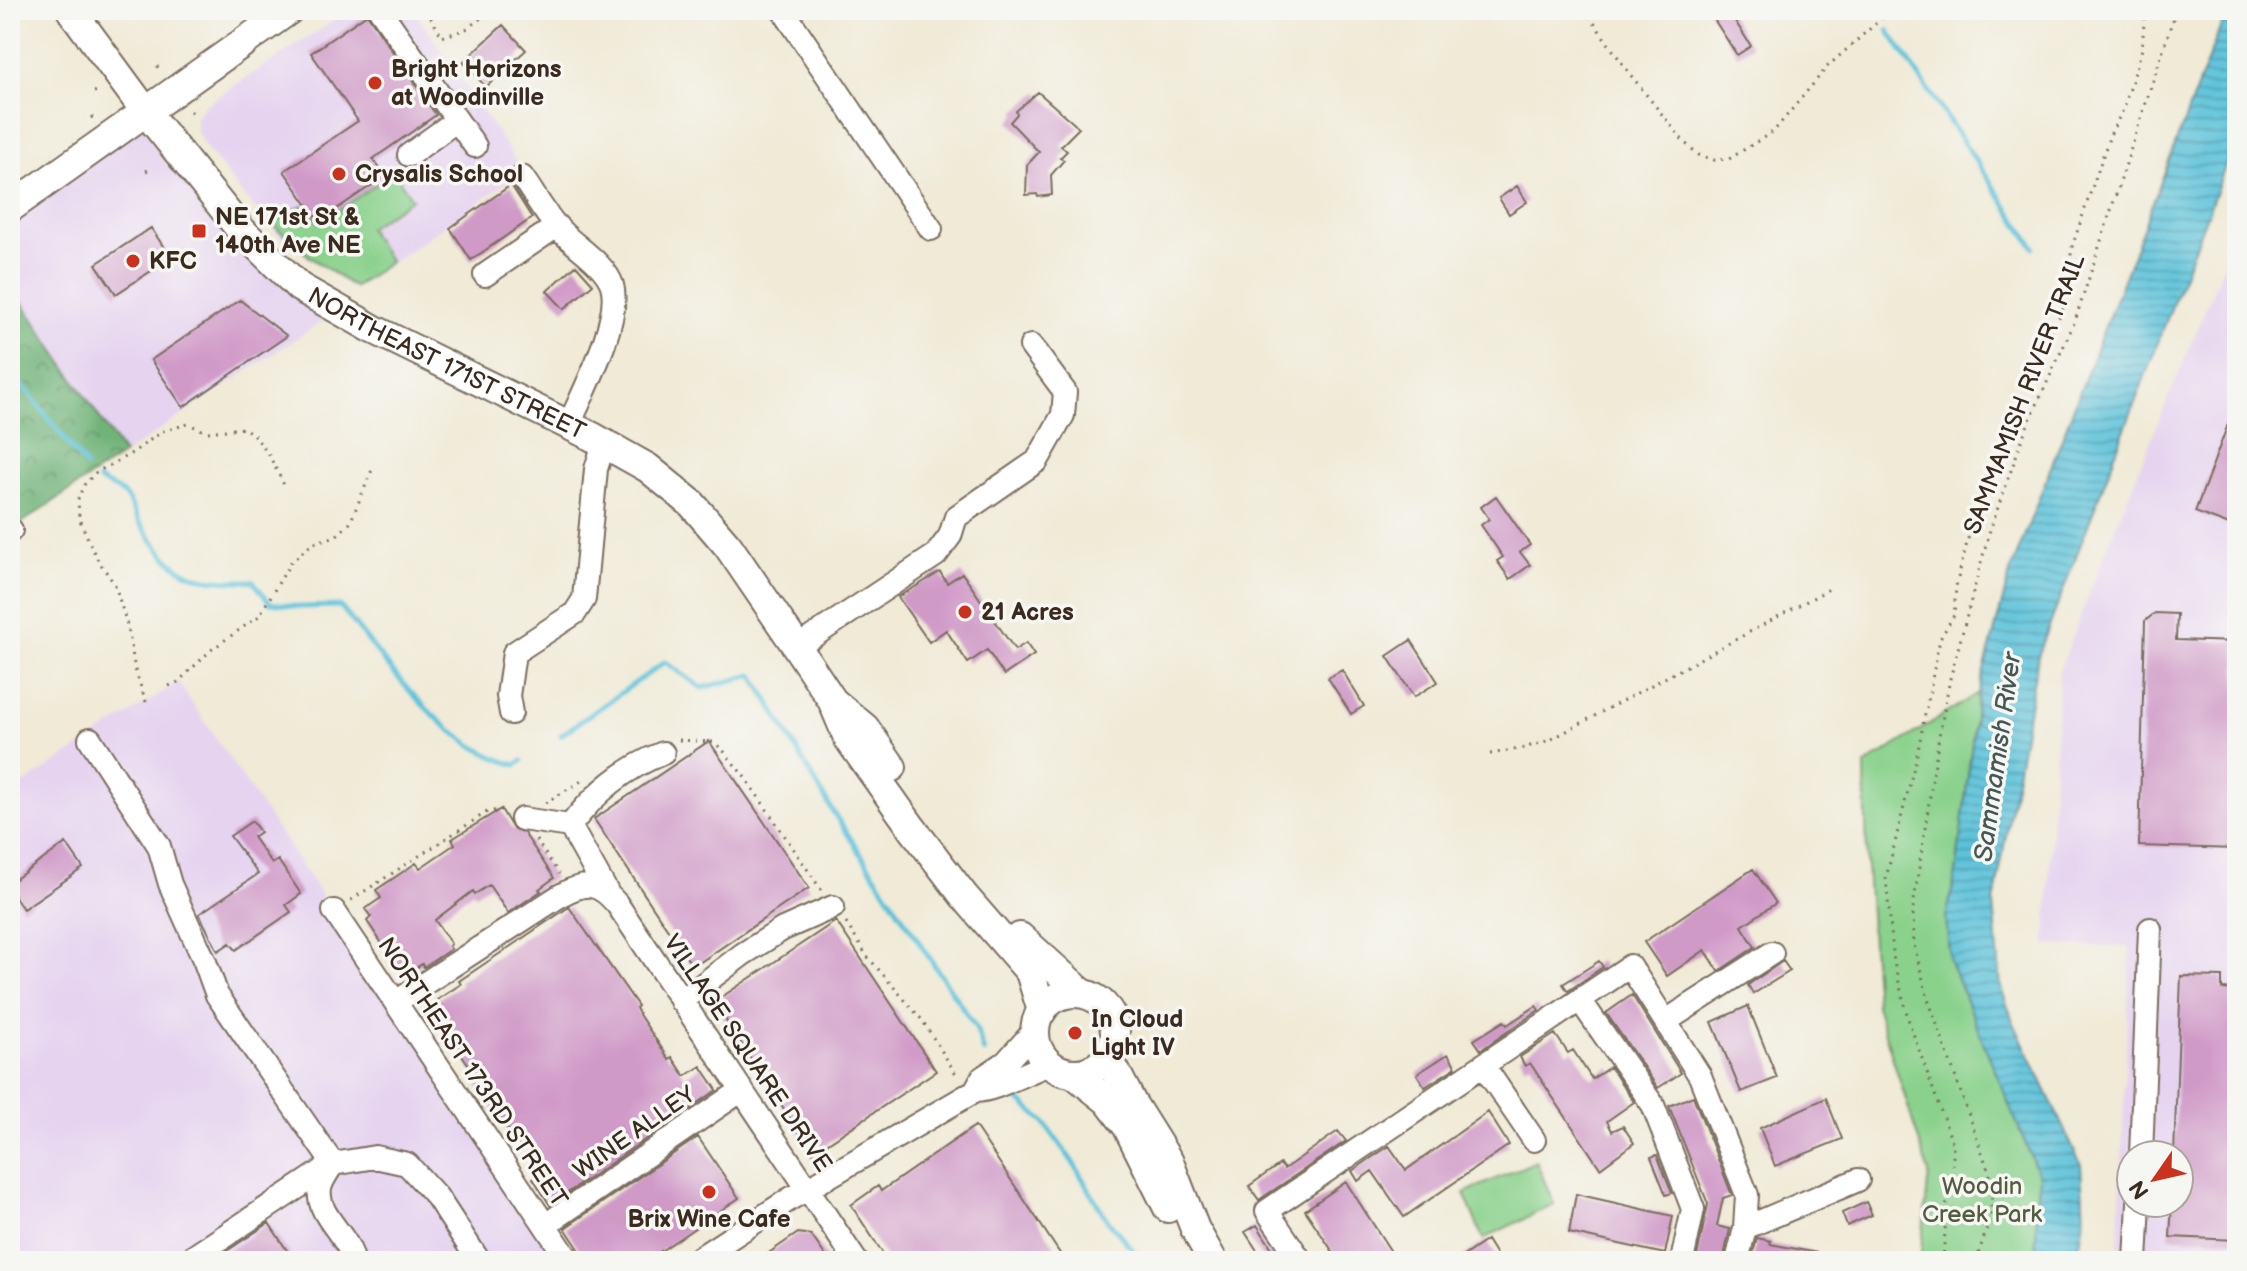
<svg xmlns="http://www.w3.org/2000/svg" width="2247" height="1271" viewBox="0 0 2247 1271" font-family="'Balsamiq Sans',sans-serif">
	<style>
		.built { fill: #e6d3f0; fill-rule: evenodd }
		.green { fill: #8ad18c; stroke: #627e55; stroke-width: 2 }
		.forest { fill: url(#forest-crowns); stroke: #556e4b; stroke-width: 2 }
		.water { fill: url(#water-rules); stroke: #4c767c; stroke-width: 2 }
		.lines { fill: none; stroke-linecap: round; stroke-linejoin: round }
		.stream { stroke: #5cc2da; stroke-width: 5 }
		.building { fill: #d09ac7 }
		.minor-casing { stroke: #7a6d5e; stroke-width: 26 }
		.major-casing { stroke: #7a6d5e; stroke-width: 32 }
		.path { stroke: #7a6d5e; stroke-width: 3; stroke-dasharray: 2 6; stroke-linecap: butt }
		.minor { stroke: #fff; stroke-width: 22 }
		.major { stroke: #fff; stroke-width: 28 }
		.poi-dot { fill: #c8321e; stroke: #f6f6f2; stroke-width: 3 }
		.labels { text-anchor: middle; stroke-width: 7; stroke-linejoin: round; paint-order: stroke }
		.poi-label { font-size: 24px; font-weight: bold; fill: #3b2a1e; stroke: #f6f6f2; text-anchor: start }
		.street-label { font-size: 24px; fill: #3b2a1e; stroke: #f6f6f2 }
		.park-label { font-size: 24px; fill: #535c3f; stroke: #f6f6f2 }
		.water-label { font-size: 26px; font-style: italic; fill: #455856; stroke: #f6f6f2 }
	</style>
	<defs>
		<pattern id="forest-crowns" width="20" height="18" patternUnits="userSpaceOnUse" patternTransform="scale(2)"><rect width="20" height="18" fill="#6fb378"/><path d="M2 6a3 3 0 1 1 6 0M12 15a3 3 0 1 1 6 0" fill="none" stroke="#5c9262"/></pattern>
		<pattern id="water-rules" width="6" height="5" patternUnits="userSpaceOnUse" patternTransform="scale(2)"><rect width="6" height="5" fill="#5cc2da"/><path d="M0 2.5h6" fill="none" stroke="#4d9eb0"/></pattern>
	</defs>
	<rect width="100%" height="100%" fill="#f6f6f2"/>
	<filter id="ink" filterUnits="userSpaceOnUse"><feTurbulence type="fractalNoise" baseFrequency=".0125" numOctaves="2"/><feDisplacementMap in="SourceGraphic" scale="16" xChannelSelector="R" yChannelSelector="G"/><feConvolveMatrix kernelMatrix="1 2 1 2 8 2 1 2 1" color-interpolation-filters="sRGB"/></filter>
	<filter id="wash" filterUnits="userSpaceOnUse"><feTurbulence type="fractalNoise" baseFrequency=".006" numOctaves="4" result="noise"/><feDisplacementMap in="SourceGraphic" scale="32" xChannelSelector="R" yChannelSelector="G"/><feGaussianBlur stdDeviation="1.8" result="paint"/><feColorMatrix in="noise" values="0 0 0 0 0 0 0 0 0 0 0 0 0 0 0 0 0 1.4 0 .05"/><feComposite in="paint" operator="in"/></filter>
	<g filter="url(#wash)">
		<rect width="100%" height="100%" fill="#f0ead6"/>
		<path class="built" d="M350,10H414L523,171L354,289L310,259L277,233L248,201L203,144L196,129V117L205,105Z
			M146,112L240,229L340,309L124,454L10,284V208Z
			M2237,233V1261H2118L2130,947L2046,945L2059,672L2108,544ZM2131,1155H2179V1203H2131Z
			M178,682L568,1261H10V793Z"/>
		<path class="green" d="M394,172L412,199L368,228L390,262L354,287L310,257L271,223L303,205L320,223Z
			M1978,693L1956,874L1946,917L1950,962L2039,1176L2035,1258L2032,1261H1920L1929,1173L1876,1005L1867,868L1865,765Z
			M1536,1161L1554,1204L1483,1239L1464,1193Z"/>
		<path class="forest" d="M10,284L124,454L11,530L10,529Z"/>
		<path class="water" d="M2227,10H2237V136L2038,656L1994,903L2001,988L2013,1021L2081,1165L2084,1220L2077,1261H2032L2035,1257L2039,1176L1950,962L1946,917L1956,874L1978,693L2010,573Z"/>
		<g class="lines">
			<path class="stream" d="M1888,30L2034,247
				M10,381L24,387L86,466
				M99,480C107,485 118,489 125,496C132,503 134,515 140,523C177,576 188,582 253,581L270,603L301,607L340,606C388,664 440,744 516,765L522,761
				M561,735L665,662L702,688L753,675L833,812L976,1028L984,1052
				M1017,1098L1043,1121L1072,1161L1106,1218L1142,1261"/>
		</g>
		<g id="blocks">
			<path class="building" d="M1708,10H1728L1751,46L1737,55Z
				M367,14L436,115L373,159L385,176L319,221L284,171L358,121L311,53Z
				M503,25L526,50L486,87L463,62Z
				M1038,92L1079,128L1061,146L1067,151L1060,158L1064,160L1051,175L1052,195L1038,197L1037,194L1026,195L1027,165L1039,152L1010,122L1017,114L1016,111Z
				M511,185L532,218L471,260L450,228Z
				M1517,186L1527,202L1509,214L1499,198Z
				M151,228L171,258L116,294L96,264Z
				M576,265L593,284L564,309L547,291Z
				M240,300L287,336L183,407L151,360Z
				M2236,403H2237V528L2195,512Z
				M1496,496L1530,545L1520,552L1530,565L1510,579L1497,561L1503,557L1481,525L1489,519L1481,507Z
				M940,572L947,583L962,573L1015,650L1026,643L1034,655L1004,675L987,650L968,663L946,630L929,642L898,597Z
				M2155,613L2177,614L2176,640L2237,642V849L2139,846L2145,621Z
				M1411,640L1438,682L1414,697L1387,656Z
				M1342,670L1364,706L1351,714L1328,678Z
				M709,741L809,888L693,967L594,819Z
				M501,809L513,829L524,833L554,878L539,889L541,891L508,913L489,885L475,894L473,891L435,920L451,944L449,946L451,949L424,967L422,964L404,976L367,921L371,917L365,909L381,898L376,890L416,863L420,868L455,844L452,839Z
				M252,821L260,832L253,837L272,864L278,860L301,894L286,905L291,912L236,950L230,943L218,951L199,914L258,874L230,836Z
				M66,843L83,868L23,909L10,890V883Z
				M1753,869L1776,903L1742,926L1755,947L1719,971L1705,950L1667,976L1644,942Z
				M569,907L638,1006L636,1008L640,1016L669,1059L672,1057L685,1076L701,1066L717,1090L550,1205L533,1178L544,1171L526,1144L520,1148L473,1078L476,1076L458,1049L464,1045L442,1013L444,1011L437,1000L461,984L459,981Z
				M836,921L936,1071L813,1153L714,1002Z
				M1599,961L1603,967L1568,991L1563,984Z
				M1783,961L1790,971L1753,994L1748,985Z
				M2181,976L2222,977V989L2237,990V1240L2170,1237L2172,1203H2179V1155H2174Z
				M1632,995L1681,1073L1658,1088L1606,1013Z
				M1536,1006L1539,1010L1481,1050L1474,1040L1504,1021L1507,1025Z
				M1748,1006L1777,1078L1741,1092L1712,1022Z
				M1555,1034L1568,1053L1573,1050L1592,1079L1610,1067L1634,1102L1607,1121L1612,1131L1623,1126L1634,1143L1600,1168L1530,1063L1525,1066L1520,1057Z
				M1448,1054L1456,1067L1425,1087L1417,1074Z
				M1693,1096L1732,1195L1723,1198L1717,1226L1730,1229L1723,1261H1696L1708,1204L1669,1106Z
				M1826,1098L1842,1139L1775,1166L1760,1128Z
				M1488,1112L1509,1145L1404,1217L1372,1171L1358,1181L1352,1171L1389,1146L1406,1170Z
				M975,1126L1065,1261H888L851,1205L878,1186L881,1191Z
				M1338,1131L1346,1141L1259,1200L1249,1186L1280,1164L1284,1169Z
				M698,1137L739,1198L646,1261H587L565,1228Z
				M1657,1155L1672,1193L1666,1195L1651,1157Z
				M1346,1182L1397,1261H1339L1305,1210Z
				M1576,1194L1673,1216L1665,1254L1569,1233Z
				M1866,1202L1872,1215L1847,1226L1842,1213Z
				M269,1223L294,1261H212Z
				M1257,1225L1280,1261H1264L1245,1232Z
				M798,1233L811,1235L829,1261H757Z
				M1757,1238L1771,1241L1770,1244L1823,1254L1822,1261H1751Z
				M1487,1240L1500,1261H1456Z"/>
		</g>
	</g>
	<g filter="url(#ink)">
		<use href="#blocks" fill-opacity="0" stroke="#7a6d5e" stroke-width="2"/>
		<g class="lines">
			<defs>
				<path id="minor" d="M380,10L475,146
					M783,10L931,229
					M409,155L457,120
					M522,177C535,195 546,217 562,232C576,247 605,264 612,285C622,320 583,392 569,425
					M485,275L557,226
					M10,531L11,530
					M797,647L936,555L950,536L956,517L1037,461L1063,415L1065,392L1031,346
					M511,713L508,696L514,653L575,613L584,599L596,469L604,443
					M90,739L159,846L170,884L205,962L217,995L333,1164L375,1157L407,1164L437,1197L479,1261
					M522,819L570,826
					M607,892L570,826C594,794 625,768 663,753
					M334,911L569,1261
					M1580,1000L1653,1105L1693,1209L1682,1261
					M681,1001L743,954L783,929L833,907
					M396,1002L561,895C586,881 598,882 617,904L856,1261
					M1666,1021L1772,953
					M1483,1065L1534,1140
					M975,1091L982,1078L1006,1062L1035,1030
					M2141,1155L2150,929
					M332,1165C328,1172 321,1181 320,1189C316,1216 349,1235 353,1261
					M557,1217L742,1090
					M1745,1228L1858,1180
					M187,1261L333,1164
					M695,1261L790,1199L975,1091C998,1090 1025,1072 1050,1064
					M1301,1261L1267,1211L1630,966L1700,1076L1747,1195L1745,1228L1737,1261
					M2136,1261L2139,1203"/>
				<g id="major">
					<path id="s1" d="M71,10L146,112L240,229L299,287L373,329L591,436L648,468L692,504L728,546L797,647L832,700L848,738L912,828L964,896L1030,972L1042,1011"/>
					<path d="M10,208L289,10"/>
					<path d="M835,703L865,728L892,767"/>
					<path d="M1020,937L1082,993"/>
					<circle cx="1075" cy="1033" r="40"/>
					<path d="M1108,1057L1132,1103L1169,1162L1195,1229L1213,1261"/>
					<path d="M1074,1074L1108,1101L1127,1126L1168,1208"/>
				</g>
			</defs>
			<use href="#minor" class="minor-casing"/>
			<use href="#major" class="major-casing"/>
			<path class="path" d="M427,10L442,37L466,29L492,10
				M1585,10L1629,73L1685,143L1699,155L1714,160L1729,159L1774,131L1828,66L1891,10
				M157,66L159,69
				M94,92L97,91
				M190,111L193,113
				M91,117L93,118
				M146,171L148,170
				M169,686L178,682L211,650L259,616L291,562L313,543L336,536L350,523L372,470
				M146,702L135,670L128,628L115,585L96,557L79,518L78,498L84,485L95,473L132,453L163,431L188,424L207,432L244,428L254,435L269,455L284,485
				M679,740L713,742L722,749L747,780L822,891
				M1490,754L1524,748L1550,740L1831,588
				M545,803L583,780
				M536,840L559,874
				M351,900L487,812L504,809
				M846,923L867,956L922,1020L958,1077
				M1943,1261L1947,1201L1953,1172V1145L1909,1022L1894,963L1886,878L1917,755L1940,639L1954,615L1956,586L1981,488L2030,376L2064,307L2072,247L2110,135L2124,108L2142,49L2145,10
				M1976,1261L1991,1216L1992,1181L1928,999L1914,945L1913,908L1939,736L1950,679L1989,533L2025,431L2075,321L2176,10"/>
			<use href="#minor" class="minor"/>
			<use href="#major" class="major"/>
		</g>
	</g>
	<g class="poi-dot">
		<circle cx="375" cy="83" r="8"/>
		<circle cx="339" cy="174" r="8"/>
		<rect x="191" y="223" width="16" height="16" rx="4"/>
		<circle cx="133" cy="261" r="8"/>
		<circle cx="965" cy="612" r="8"/>
		<circle cx="1075" cy="1033" r="8"/>
		<circle cx="709" cy="1192" r="8"/>
	</g>
	<g class="labels">
		<g class="poi-label">
			<text x="391" y="77">Bright Horizons<tspan x="391" dy="28">at Woodinville</tspan></text>
			<text x="355" y="182">Crysalis School</text>
			<text x="215" y="225">NE 171st St &amp;<tspan x="215" dy="28">140th Ave NE</tspan></text>
			<text x="149" y="269">KFC</text>
			<text x="981" y="620">21 Acres</text>
			<text x="1091" y="1027">In Cloud<tspan x="1091" dy="28">Light IV</tspan></text>
			<text x="709" y="1227" text-anchor="middle">Brix Wine Cafe</text>
		</g>
		<g class="street-label">
			<text dy="8" stroke="none"><textPath href="#s1" startOffset="526">NORTHEAST 171ST STREET</textPath></text>
			<text transform="translate(2024 394) rotate(-69)" y="8">SAMMAMISH RIVER TRAIL</text>
			<text transform="translate(748 1053) rotate(56)" y="8">VILLAGE SQUARE DRIVE</text>
			<text transform="translate(473 1072) rotate(56)" y="8">NORTHEAST 173RD STREET</text>
			<text transform="translate(634 1132) rotate(-35)" y="8">WINE ALLEY</text>
		</g>
		<g class="park-label">
			<text x="1982" y="1194">Woodin<tspan x="1982" dy="28">Creek Park</tspan></text>
		</g>
		<g class="water-label">
			<text transform="translate(1997 757) rotate(-82)" y="9">Sammamish River</text>
		</g>
	</g>
	<rect width="2247" height="1271" fill="none" stroke="#f6f6f2" stroke-width="40"/>
	<g transform="translate(2155 1179) rotate(236)"><circle r="38" fill="#f6f6f2" stroke="#aba49d" stroke-width="2"/>
	<path d="M0-6L14 30L0 20L-14 30Z" fill="#c8321e"/>
	<text y="-12" font-size="22" font-weight="bold" text-anchor="middle" fill="#3b2a1e">N</text>
	</g>
</svg>
